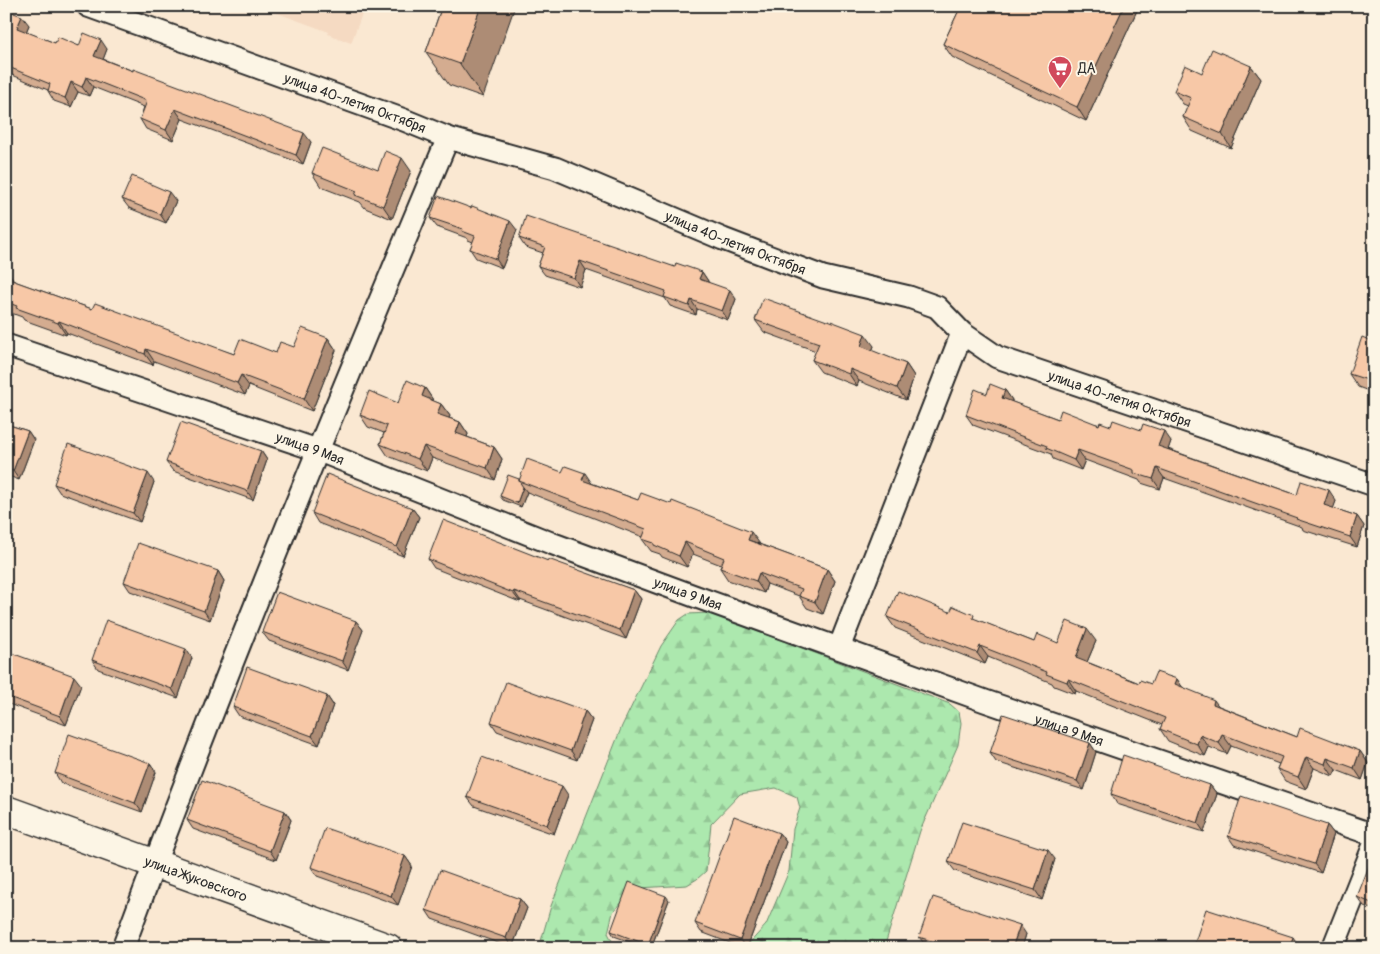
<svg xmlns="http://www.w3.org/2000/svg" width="1380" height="954" viewBox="0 0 1380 954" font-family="Pangolin,sans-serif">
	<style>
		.built { fill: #f5dac2 }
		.forest { fill: url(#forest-firs); stroke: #6c8a6c }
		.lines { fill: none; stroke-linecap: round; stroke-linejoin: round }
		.street-casing { stroke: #2b2b2b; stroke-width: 25 }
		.secondary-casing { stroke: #2b2b2b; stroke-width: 31 }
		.street { stroke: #fcf5e5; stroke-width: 21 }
		.secondary { stroke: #fcf5e5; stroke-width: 28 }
		.wall { fill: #d4ac90; stroke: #2b2b2b }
		.shaded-wall { fill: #ad8c75; stroke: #2b2b2b }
		.building { fill: #f7c8a7; stroke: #2b2b2b }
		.labels { text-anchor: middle; stroke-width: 4; stroke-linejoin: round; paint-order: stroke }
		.poi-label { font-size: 14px; fill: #2b2b2b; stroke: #fcf5e5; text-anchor: start }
		.street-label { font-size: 14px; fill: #2b2b2b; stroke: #fcf5e5 }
	</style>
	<defs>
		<pattern id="forest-firs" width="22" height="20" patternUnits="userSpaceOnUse" patternTransform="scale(1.25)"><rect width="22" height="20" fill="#ace8ae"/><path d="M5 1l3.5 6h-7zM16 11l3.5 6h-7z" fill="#94c796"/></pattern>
	</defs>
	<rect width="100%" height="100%" fill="#fae8d2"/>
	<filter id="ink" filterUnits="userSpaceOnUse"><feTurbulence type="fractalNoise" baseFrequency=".02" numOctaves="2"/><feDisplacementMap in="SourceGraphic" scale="10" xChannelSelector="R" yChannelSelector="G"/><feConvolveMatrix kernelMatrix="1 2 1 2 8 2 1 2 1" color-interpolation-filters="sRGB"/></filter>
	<g filter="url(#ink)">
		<path class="built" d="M258,6H349L348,9L362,14L351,43L328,34L329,32Z"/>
		<path class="forest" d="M709,613L950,704L959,712L961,723L958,745L920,831L884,948H745L766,925L789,871L793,829L800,808L797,797L776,788L740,794L711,824L706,871L697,879L687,885L640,888L629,895L613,912L608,933L613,943V948H539L551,906L622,726L661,646L679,620L688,614Z"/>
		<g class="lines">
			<defs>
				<g id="street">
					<path id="s1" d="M88,6L404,120L448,138L555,168L723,239L823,277L909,297L937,307L962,333L997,357L1374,485"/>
					<path id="s2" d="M6,345L317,450L551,543L694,596L985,701L1374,835"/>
					<path d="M839,648L962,333"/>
					<path d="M123,948C224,675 335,406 448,138"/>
					<path d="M1333,948L1374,845"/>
				</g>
				<g id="secondary">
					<path id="s3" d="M6,810L388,948"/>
				</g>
			</defs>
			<use href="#street" class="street-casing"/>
			<use href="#secondary" class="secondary-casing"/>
			<use href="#street" class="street"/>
			<use href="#secondary" class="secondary"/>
		</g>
		<path class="wall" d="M442,6L483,97L449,85L426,52Z
			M961,6H1139L1086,121L952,57L943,44Z
			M6,10L29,25L26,32L55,43L107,49L103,59L311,142L303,164L182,119L173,140L146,129L140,119L144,107L93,87L89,96L78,92L71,107L54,101L48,91V90L10,74L9,77L6,76Z
			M1251,66L1261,79L1231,148L1192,131L1183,117L1188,106L1183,104L1174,91L1202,73Z
			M378,170L411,171L392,219L365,208L360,202L321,187L312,173Z
			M122,199L176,201L166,223L129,208Z
			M471,208L517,230L502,268L476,258L470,249L473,242L468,240L467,238L437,227L430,218Z
			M519,238L702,272L708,281V282L736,299L728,320L697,309L696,315L670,306L665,298L586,270L580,287L545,275L538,266L543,253L525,247Z
			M6,270L14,281L92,309L234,354L276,353L328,338L336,350L312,411L249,386L245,395L154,361L153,365L67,333L66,335L24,320L22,317L6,311Z
			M755,320L874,346L872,351L906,364L914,376L906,400L859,381L857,386L821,372L812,360L816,351L764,332Z
			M1374,342V393L1358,387L1349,374Z
			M425,388L433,400V401L441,404L450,416L449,418L460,422L468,434L467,437L494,447L502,459L495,480L432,458L427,471L388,456L380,444L384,433L368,427L360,415L398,403Z
			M1005,390L1012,400V402L1058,419L1111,426L1171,441L1168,449L1297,495L1336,501L1333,508L1357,516L1364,526L1357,547L1303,530L1302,527L1164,478L1160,489L1141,483L1139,480L1085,460L1081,470L1053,459L1051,454L973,425L966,415L987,394Z
			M6,424L28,431L34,440L19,480L6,475Z
			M261,451L267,460L253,500L173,471L166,462Z
			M519,479L591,483L827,569L835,581L823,614L807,608L799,596L767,584L764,593L728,580L720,568L721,565L693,554L687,567L662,557L660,554L651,551L642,539L643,537L527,492L521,507L503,500L500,496Z
			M154,482L140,522L60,493L54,484Z
			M412,508L419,517L403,556L318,523L312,513Z
			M428,559L548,561L634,590L641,599L626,639L520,600V602L434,568Z
			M218,571L224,581L210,620L130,591L124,582Z
			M950,612L977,620L1034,642L1058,643L1096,641L1087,662L1139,683L1151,684L1177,679L1182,687L1219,706L1297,737L1360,751L1368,763L1362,780L1336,770L1333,776L1314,768L1306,789L1285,781L1277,769L1279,764L1231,746L1227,754L1209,747L1205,756L1168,741L1160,729L1162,725L1076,691L1075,694L1054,686L1052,683L988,657L985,664L895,628L887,617Z
			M356,621L363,630L348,670L269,641L262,632Z
			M6,651L81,685L66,725L6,703Z
			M192,658L178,698L98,669L92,660Z
			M327,696L333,705L319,745L239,716L233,707Z
			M585,711L592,720L577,760L497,731L491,722Z
			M1090,743L1096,752L1084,790L996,762L990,753Z
			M150,763L156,772L142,812L61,783L55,773Z
			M1210,785L1217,794L1204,832L1117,804L1111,794Z
			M568,795L554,834L474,806L467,797Z
			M285,811L291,820L276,860L193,829L187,820Z
			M1327,825L1334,834L1321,873L1234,845L1228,836Z
			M779,833L786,842L747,948H743L701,932L695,923Z
			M405,856L412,866L398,905L317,876L311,867Z
			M1374,858V910L1364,906L1357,897Z
			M1055,859L1042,900L955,871L948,862Z
			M520,899L527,908L512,948L432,919L426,910Z
			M669,900L651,948H647L614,936L611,931Z
			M1026,934L1022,948H931L926,946L919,937Z"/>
		<path class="shaded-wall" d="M481,6H515L483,97L460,64Z
			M1124,6H1139L1086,121L1077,107Z
			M1231,6H1236L1234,10Z
			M22,16L29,25L24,37L17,28Z
			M101,40L107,49L101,65L94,56Z
			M1251,66L1261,79L1231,148L1222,134Z
			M6,69L10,74L9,77L6,73Z
			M86,77L93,87L89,96L82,87Z
			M71,82L78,92L71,107L65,98Z
			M175,109L182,119L173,140L166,130Z
			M304,133L311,142L303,164L296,155Z
			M402,158L411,171L392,219L383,206Z
			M169,192L176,201L166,223L160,214Z
			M510,221L517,230L502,268L496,259Z
			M580,261L586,270L580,287L574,278Z
			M7,270L15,282L6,279V273Z
			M702,272L708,281L705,288L699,279Z
			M730,290L736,299L728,320L722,311Z
			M691,300L697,309L696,315L689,306Z
			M59,321L67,333L66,335L58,323Z
			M865,334L874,346L869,359L861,346Z
			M328,338L336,350L312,411L304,399Z
			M146,349L154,361L153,365L145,354Z
			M906,364L914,376L906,400L897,388Z
			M850,369L859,381L857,386L849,374Z
			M241,375L249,386L245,395L237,383Z
			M425,388L433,400L430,408L422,396Z
			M1005,390L1012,400L1009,408L1002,398Z
			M441,404L450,416L445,426L437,414Z
			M460,422L468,434L464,445L456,433Z
			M28,431L34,440L19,480L13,471Z
			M1164,431L1171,441L1166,456L1158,446Z
			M424,446L432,458L427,471L418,459Z
			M494,447L502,459L495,480L487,468Z
			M1078,450L1085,460L1081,470L1074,460Z
			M261,451L267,460L253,500L247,491Z
			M1157,468L1164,478L1160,489L1153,479Z
			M148,473L154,482L140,522L133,513Z
			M585,473L593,485L582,480Z
			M523,487L527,492L521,507L517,503Z
			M1329,490L1336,501L1331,515L1324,505Z
			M412,508L419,517L403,556L397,547Z
			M1357,516L1364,526L1357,547L1350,537Z
			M751,532L760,544L748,540Z
			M685,542L693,554L687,567L679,556Z
			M827,569L835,581L823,614L815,602Z
			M218,571L224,581L210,620L204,611Z
			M759,573L767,584L764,593L756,581Z
			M634,590L641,599L626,639L620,630Z
			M514,591L520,600V602L513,593Z
			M356,621L363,630L348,670L342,661Z
			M1087,629L1096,641L1084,669L1076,658Z
			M980,646L988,657L985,664L977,653Z
			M186,649L192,658L178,698L172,689Z
			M74,676L81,685L66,725L60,716Z
			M1068,679L1076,691L1075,694L1067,682Z
			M1177,679L1185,691L1175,684Z
			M327,696L333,705L319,745L312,736Z
			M1214,700L1223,712L1213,704Z
			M585,711L592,720L577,760L571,751Z
			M1222,734L1231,746L1227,754L1219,743Z
			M1200,735L1209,747L1205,756L1197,744Z
			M1090,743L1096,752L1084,790L1077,781Z
			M1360,751L1368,763L1362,780L1354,768Z
			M1306,757L1314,768L1306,789L1298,777Z
			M1327,758L1336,770L1333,776L1325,764Z
			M150,763L156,772L142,812L135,803Z
			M1210,785L1217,794L1204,832L1198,823Z
			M562,786L568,795L554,834L547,825Z
			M285,811L291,820L276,860L270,851Z
			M1327,825L1334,834L1321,873L1314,864Z
			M779,833L786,842L747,948H746L740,940Z
			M1048,850L1055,859L1042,900L1035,890Z
			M405,856L412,866L398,905L391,896Z
			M666,896L669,900L651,948H650L648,945Z
			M520,899L527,908L512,948L506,938Z
			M1020,925L1026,934L1022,948H1012Z
			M1293,937L1299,946V948H1289Z"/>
		<path class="building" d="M442,6H481L460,64L426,52Z
			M961,6H1124L1077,107L943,44Z
			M6,10L22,16L17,28L55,43L58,37L79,46L84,33L101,40L94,56L133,71V69L304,133L296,155L175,109L166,130L140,119L147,101L86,77L82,87L71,82L65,98L48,91L50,84L6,66Z
			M1212,49L1251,66L1222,134L1183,117L1191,98L1174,91L1185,65L1202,73Z
			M322,148L378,170L385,151L402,158L383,206L355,195L357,191L312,173Z
			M132,176L169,192L160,214L122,199Z
			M438,196L471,208L472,206L510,221L496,259L470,249L475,236L462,231L463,229L430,218Z
			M526,216L675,267L676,263L702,272L699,279L730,290L722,311L691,300L689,306L664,297L666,291L580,261L574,278L538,266L545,247L519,238Z
			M6,278L92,309L95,303L234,354L240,339L276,353L280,342L294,347L302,328L328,338L304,399L241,375L237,383L146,349L145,354L59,321L58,323L16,308L17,306L6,302Z
			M763,298L827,321L828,320L865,334L861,346L906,364L897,388L850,369L849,374L812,360L819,343L755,320Z
			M1362,337L1374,342V382L1349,374Z
			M407,380L425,388L422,396L441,404L437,414L460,422L456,433L494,447L487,468L424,446L418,459L380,444L387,426L360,415L369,391L398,403Z
			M990,384L1005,390L1002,398L1058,419L1061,410L1099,425L1100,422L1111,426L1113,420L1141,430L1143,424L1164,431L1158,446L1297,495L1301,481L1329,490L1324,505L1357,516L1350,537L1296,519L1297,518L1157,468L1153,479L1134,473V470L1078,450L1074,460L1046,448L1047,446L966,415L975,389L987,394Z
			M181,422L261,451L247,491L166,462Z
			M6,424L28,431L13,471L6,468Z
			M68,444L148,473L133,513L54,484Z
			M527,459L562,472L565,466L585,473L582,480L638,500L641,493L671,504L672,501L751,532L748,540L827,569L815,602L799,596L802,589L759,573L756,581L720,568L724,558L685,542L679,556L654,545V543L642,539L646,529L519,481Z
			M327,474L412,508L397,547L312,513Z
			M508,475L519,479V481L523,487L517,503L500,496Z
			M443,520L548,561V559L634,590L620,630L514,591L513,593L428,559Z
			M138,543L218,571L204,611L124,582Z
			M898,591L950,612L953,606L974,615L973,618L1034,642L1037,634L1058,643L1067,621L1087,629L1076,658L1139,683L1140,680L1151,684L1156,672L1177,679L1175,684L1214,700L1213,704L1297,737L1300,728L1360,751L1354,768L1327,758L1325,764L1306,757L1298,777L1277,769L1282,757L1222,734L1219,743L1200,735L1197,744L1160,729L1165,718L1068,679L1067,682L1046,674L1047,672L980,646L977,653L887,617Z
			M277,592L356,621L342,661L262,632Z
			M106,620L186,649L172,689L92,660Z
			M6,651L74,676L60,716L6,696Z
			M247,667L327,696L312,736L233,707Z
			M506,682L585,711L571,751L491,722Z
			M1003,714L1090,743L1077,781L990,753Z
			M69,734L150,763L135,803L55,773Z
			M1123,755L1210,785L1198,823L1111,794Z
			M482,757L562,786L547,825L467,797Z
			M202,780L285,811L270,851L187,820Z
			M1241,796L1327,825L1314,864L1228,836Z
			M734,816L779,833L740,940L695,923Z
			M962,822L1048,850L1035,890L948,862Z
			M325,828L405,856L391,896L311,867Z
			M1372,858H1374V904L1357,897Z
			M440,870L520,899L506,938L426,910Z
			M629,882L666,896L648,945L611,931Z
			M933,897L1020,925L1012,948H953L919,937Z
			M1206,909L1293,937L1289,948H1193Z"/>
	</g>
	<defs>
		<symbol id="supermarket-pin" viewBox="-11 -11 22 30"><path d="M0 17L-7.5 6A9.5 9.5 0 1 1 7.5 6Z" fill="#d1495b" stroke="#fcf5e5"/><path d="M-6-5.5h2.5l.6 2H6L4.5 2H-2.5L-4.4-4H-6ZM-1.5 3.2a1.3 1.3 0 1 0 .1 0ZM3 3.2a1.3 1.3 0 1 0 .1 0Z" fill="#fff"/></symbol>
	</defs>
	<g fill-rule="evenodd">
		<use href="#supermarket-pin" x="1046" y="54" width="28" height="38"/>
	</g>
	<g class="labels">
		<g class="poi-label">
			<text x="1078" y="73">ДА</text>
		</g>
		<g class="street-label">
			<text dy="5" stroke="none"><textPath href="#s1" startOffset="284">улица 40-летия Октября</textPath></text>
			<text dy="5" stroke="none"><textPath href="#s1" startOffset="690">улица 40-летия Октября</textPath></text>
			<text dy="5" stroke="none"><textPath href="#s1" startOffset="1110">улица 40-летия Октября</textPath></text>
			<text dy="5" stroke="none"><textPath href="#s2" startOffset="321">улица 9 Мая</textPath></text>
			<text dy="5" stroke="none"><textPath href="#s2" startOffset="726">улица 9 Мая</textPath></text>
			<text dy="5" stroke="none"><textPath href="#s2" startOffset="1131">улица 9 Мая</textPath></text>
			<text dy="5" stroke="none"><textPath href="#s3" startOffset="202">улица Жуковского</textPath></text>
		</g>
	</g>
	<rect width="1380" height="954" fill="none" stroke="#fcf5e5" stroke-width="25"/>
	<rect x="12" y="12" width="1355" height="929" fill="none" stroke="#2b2b2b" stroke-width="2" filter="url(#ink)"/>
</svg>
